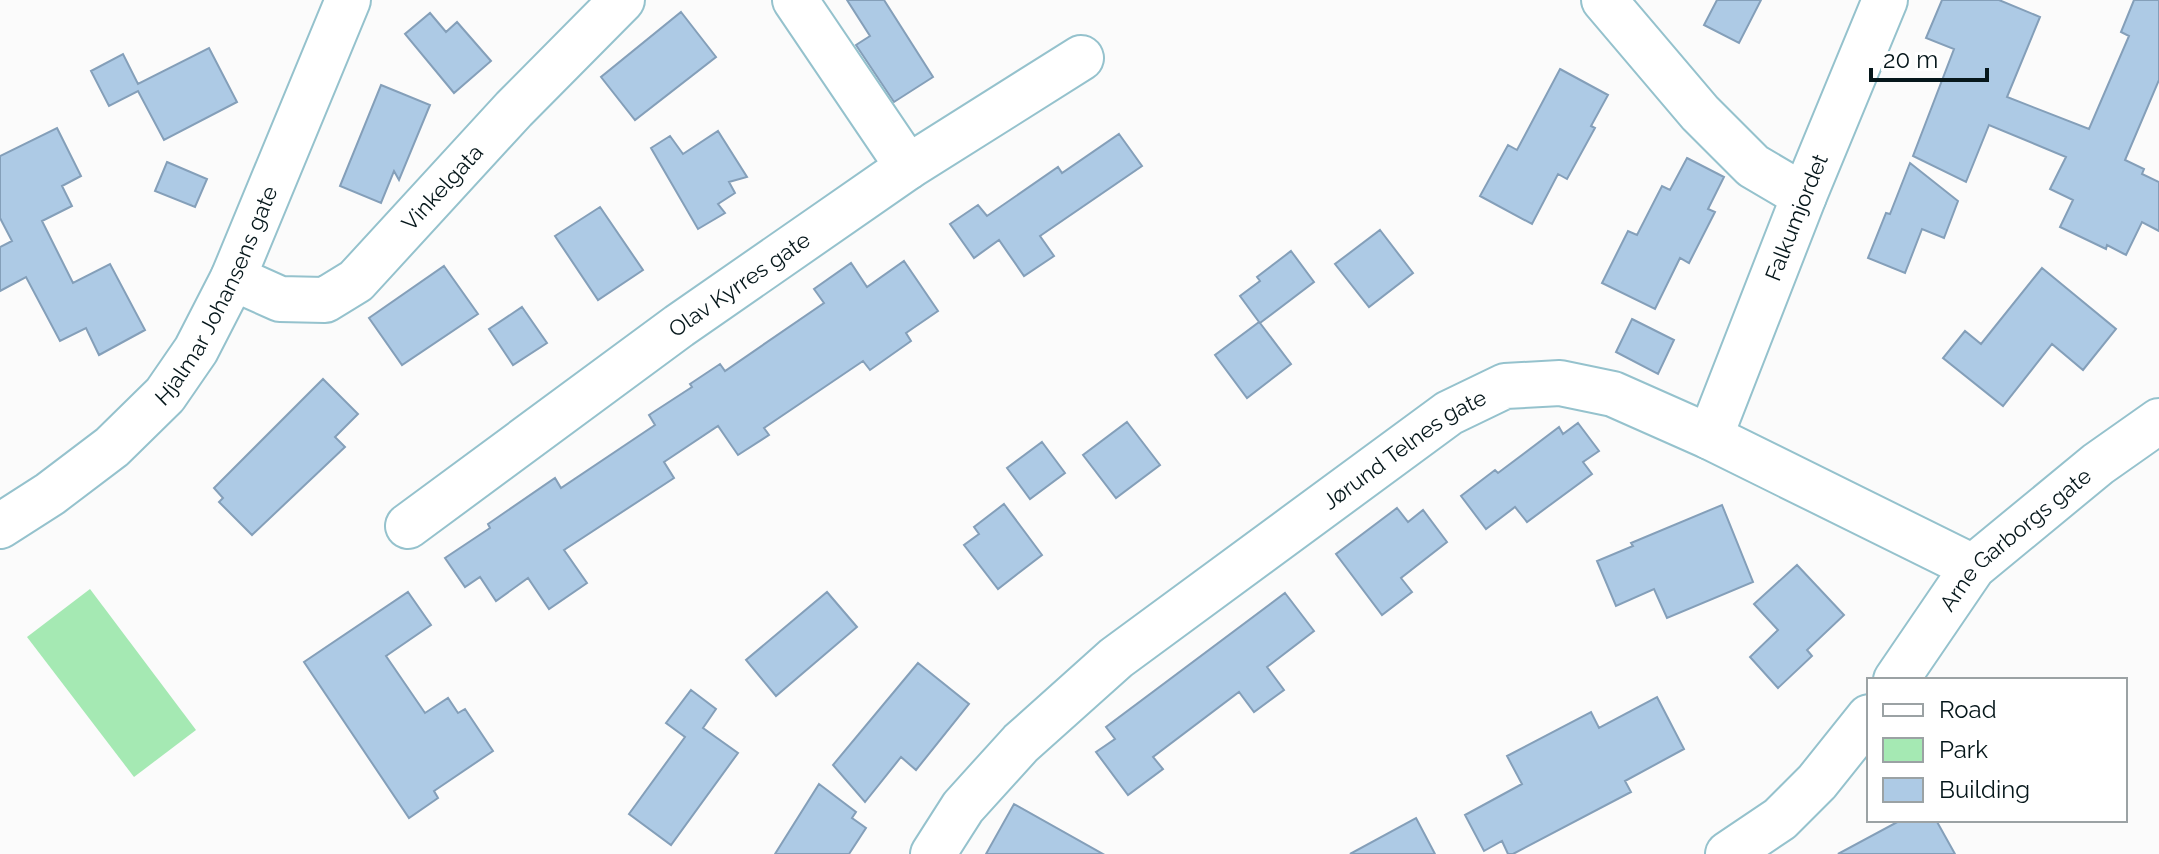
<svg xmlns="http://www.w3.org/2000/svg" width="2159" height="854" viewBox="0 0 2159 854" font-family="Raleway,sans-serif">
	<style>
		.green { fill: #a5e9b3 }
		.building { fill: #adcae5; stroke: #849fb9; stroke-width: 2 }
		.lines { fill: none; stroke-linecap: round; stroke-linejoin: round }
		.minor-casing { stroke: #95c2cd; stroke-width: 48 }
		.minor { stroke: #fff; stroke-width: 44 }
		.labels { text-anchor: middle; stroke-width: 6; stroke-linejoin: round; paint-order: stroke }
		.street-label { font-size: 22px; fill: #06171b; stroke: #fff }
	</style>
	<rect width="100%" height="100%" fill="#fbfbfb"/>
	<path class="green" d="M90,589L196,730L134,777L27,637Z"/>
	<path class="building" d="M847,0H884L933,77L894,102L856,45L870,36Z
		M1717,0H1761L1739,43L1704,25Z
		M1942,0H1999L2040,17L2007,97L2089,129L2129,36L2121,32L2134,0H2159V80L2125,160L2144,169L2142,174L2159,182V231L2142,222L2126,255L2107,245L2106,249L2060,227L2073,200L2050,189L2066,157L1989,125L1966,182L1913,156L1954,49L1926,38Z
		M681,12L716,57L635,120L601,77Z
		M430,13L446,32L457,22L491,61L454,93L405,34Z
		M209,48L237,102L164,140L138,91L109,106L91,71L123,54L138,84Z
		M1560,69L1608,95L1591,126L1595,128L1567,179L1558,174L1532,224L1480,196L1508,145L1517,150Z
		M381,85L430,105L399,180L394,171L381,203L340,186Z
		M57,128L81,176L62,186L72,206L42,221L73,283L110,264L145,330L99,355L86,328L60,341L26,277L0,291V247L12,241L0,218V156Z
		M718,131L747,177L729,182L735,193L718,204L725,213L698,229L651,148L670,136L683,154Z
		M1119,134L1142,166L1040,236L1054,256L1024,276L999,240L974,258L950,224L978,205L987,216L1058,167L1062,173Z
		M1687,158L1724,177L1708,209L1715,212L1689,263L1680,258L1655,309L1602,283L1628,231L1637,235L1662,186L1670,190Z
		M167,162L207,179L195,207L155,191Z
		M1910,163L1958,201L1944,238L1922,229L1905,273L1868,258L1886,213L1890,214Z
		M600,207L643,270L598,300L555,236Z
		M1380,230L1413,273L1369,307L1335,264Z
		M1291,251L1314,282L1260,323L1291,364L1247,398L1215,355L1259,322L1240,296L1260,281L1257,277Z
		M904,261L938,311L906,333L911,341L870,370L863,361L764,428L769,435L738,455L718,426L664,462L674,478L564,550L587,583L549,609L528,578L496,601L480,577L465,587L445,558L490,528L488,524L555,478L561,488L655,425L649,415L692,387L690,384L720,364L725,371L824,303L814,289L851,263L867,287Z
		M444,266L478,314L402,365L369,318Z
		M2042,268L2116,329L2083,370L2052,344L2003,406L1943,358L1965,331L1981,344Z
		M522,307L547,343L513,365L489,329Z
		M1632,319L1674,340L1658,374L1616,352Z
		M323,379L358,414L335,437L345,447L252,535L219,502L223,498L214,488Z
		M1127,422L1160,465L1116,498L1083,455Z
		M1578,423L1599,451L1583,462L1592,474L1527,522L1515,507L1486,529L1461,496L1495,470L1498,473L1559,427L1563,434Z
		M1042,442L1065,473L1030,499L1007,468Z
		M1004,504L1042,555L998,589L964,545L979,534L974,527Z
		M1722,505L1753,582L1667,618L1654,589L1616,606L1597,561L1633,546L1631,543Z
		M1397,508L1408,522L1423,510L1447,542L1401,578L1412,592L1382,615L1336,554Z
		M1797,565L1844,615L1807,650L1812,656L1778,688L1750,657L1778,630L1754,604Z
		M408,592L431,625L386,656L425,713L448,698L458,713L465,709L493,751L434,791L438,798L409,818L304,662Z
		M827,592L857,627L776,696L746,660Z
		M1285,593L1314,631L1267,667L1284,690L1254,712L1239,692L1153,757L1163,769L1128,795L1096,752L1115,739L1106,727Z
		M918,663L969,704L916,770L901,757L865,802L833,765Z
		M691,690L716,709L703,728L738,753L671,845L629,814L685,737L666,723Z
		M1657,697L1684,749L1625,781L1631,792L1513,854H1508L1502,841L1484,851L1465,815L1522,784L1507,756L1591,712L1599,728Z
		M819,784L856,812L852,818L866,828L849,854H775Z
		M1014,804L1103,854H986Z
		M1416,818L1435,854H1350Z
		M1901,820H1936L1955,854H1838Z"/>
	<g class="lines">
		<defs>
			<g id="minor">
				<path d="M795,0L908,167"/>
				<path d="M1604,0L1700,113L1753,166L1804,196"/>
				<path id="s1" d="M233,278L280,299L325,300L356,281L514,109L622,0"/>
				<path id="s2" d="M1710,437L1804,196L1885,0"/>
				<path id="s3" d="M0,526L50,494L112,447L165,395L196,350L233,278L348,0"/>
				<path id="s4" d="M408,526L679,326L908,167L1081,58"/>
				<path id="s5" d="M1896,680L1973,567L2098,464L2159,421"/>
				<path id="s6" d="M933,854L963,807L1021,743L1116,658L1449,413L1505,386L1560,383L1613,394L1710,437L1973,567"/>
				<path d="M1728,854L1780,819L1817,782L1869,717"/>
			</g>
		</defs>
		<use href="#minor" class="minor-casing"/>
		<use href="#minor" class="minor"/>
	</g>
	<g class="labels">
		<g class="street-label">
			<text dy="8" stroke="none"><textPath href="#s1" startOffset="260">Vinkelgata</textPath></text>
			<text dy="8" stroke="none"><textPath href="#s2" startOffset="236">Falkumjordet</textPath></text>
			<text dy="8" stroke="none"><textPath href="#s4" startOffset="410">Olav Kyrres gate</textPath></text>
			<text dy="8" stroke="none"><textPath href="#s3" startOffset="324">Hjalmar Johansens gate</textPath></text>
			<text dy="8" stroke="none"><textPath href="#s6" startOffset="626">Jørund Telnes gate</textPath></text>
			<text dy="8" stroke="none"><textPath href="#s5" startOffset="186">Arne Garborgs gate</textPath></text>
		</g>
	</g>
	<rect x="1867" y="678" width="260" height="144" fill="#ffffff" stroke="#9ba2a4" stroke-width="2"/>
	<rect x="1883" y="704" width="40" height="12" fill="#ffffff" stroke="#9ba2a4" stroke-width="2"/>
	<text x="1939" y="718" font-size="24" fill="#06171b">Road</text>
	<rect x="1883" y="738" width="40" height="24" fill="#a5e9b3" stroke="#9ba2a4" stroke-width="2"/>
	<text x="1939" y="758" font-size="24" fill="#06171b">Park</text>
	<rect x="1883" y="778" width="40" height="24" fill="#adcae5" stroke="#9ba2a4" stroke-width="2"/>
	<text x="1939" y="798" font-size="24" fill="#06171b">Building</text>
	<path d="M1871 68v12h116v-12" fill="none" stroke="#06171b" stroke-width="4"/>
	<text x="1883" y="68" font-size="24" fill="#06171b" stroke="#ffffff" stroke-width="6" paint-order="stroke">20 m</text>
</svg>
